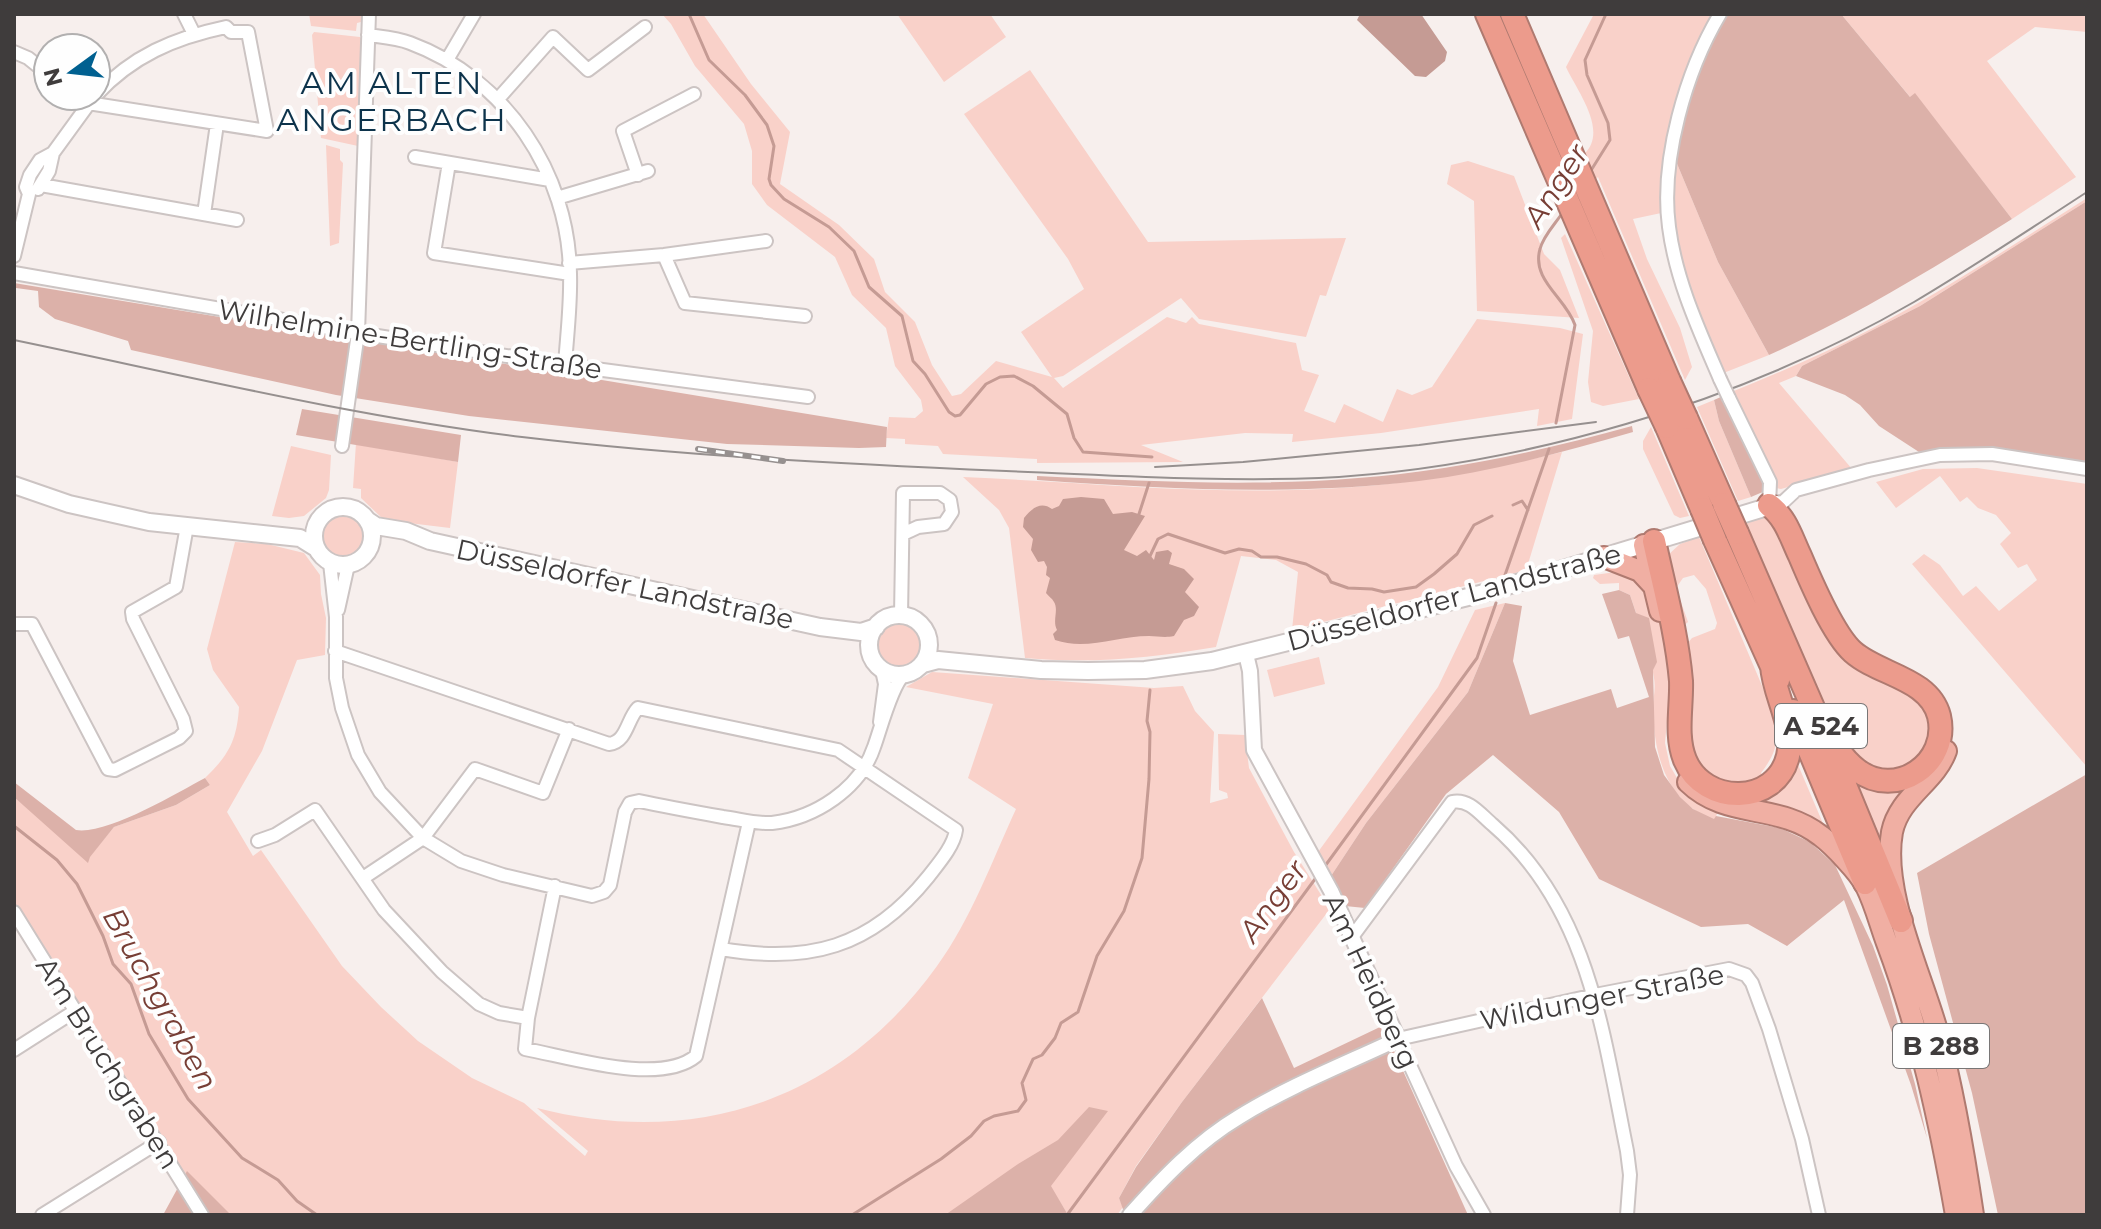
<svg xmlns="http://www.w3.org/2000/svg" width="2101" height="1229" viewBox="0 0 2101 1229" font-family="Montserrat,sans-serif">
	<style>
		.green { fill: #f9d1c9 }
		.forest { fill: #dcb1a9 }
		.water { fill: #c59b94 }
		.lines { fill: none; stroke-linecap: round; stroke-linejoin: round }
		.stream { stroke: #c59b94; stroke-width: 3 }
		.minor-casing { stroke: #ccc4c3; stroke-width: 16 }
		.tertiary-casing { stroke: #ccc4c3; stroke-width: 18 }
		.secondary-casing { stroke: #ccc4c3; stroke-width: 20 }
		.trunk-casing { stroke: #af7a70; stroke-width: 24 }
		.motorway-casing { stroke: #af7a70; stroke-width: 26 }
		.minor { stroke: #fff; stroke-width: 12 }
		.tertiary { stroke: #fff; stroke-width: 14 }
		.secondary { stroke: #fff; stroke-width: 16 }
		.trunk { stroke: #f0afa3; stroke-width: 20 }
		.motorway { stroke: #ec9b8c; stroke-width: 22 }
		.tram { stroke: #96908f; stroke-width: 2 }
		.rail-casing { stroke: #96908f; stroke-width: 6 }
		.rail { stroke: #fefefe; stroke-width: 3; stroke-dasharray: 9; stroke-linecap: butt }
		.minor-bridge-casing { stroke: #ccc4c3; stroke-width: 16; stroke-linecap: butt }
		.motorway-bridge-casing { stroke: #af7a70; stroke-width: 26; stroke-linecap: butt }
		.minor-bridge { stroke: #fff; stroke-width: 12 }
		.motorway-bridge { stroke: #ec9b8c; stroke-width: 22 }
		.labels { text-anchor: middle; stroke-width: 8; stroke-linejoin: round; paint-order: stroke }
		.shield { fill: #fefefe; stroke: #787676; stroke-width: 2 }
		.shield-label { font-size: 26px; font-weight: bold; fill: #3f3c3c }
		.street-label { font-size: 28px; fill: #3f3c3c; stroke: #fefefe }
		.water-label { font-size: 30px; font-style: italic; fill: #773e35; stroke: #fefefe }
		.quarter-label { font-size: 32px; letter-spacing: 2px; fill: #0d334b; stroke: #fefefe }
	</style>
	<rect width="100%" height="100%" fill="#f7efed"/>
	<path class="green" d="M309,14H361V22L357,23L356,31L311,26Z
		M662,14H703L751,84L790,132L780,184L839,225L874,259L885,292L915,322L932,365L952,396L961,394L996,361L1052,377L1021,332L1084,289L1068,259L964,114L1030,70L1148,242L1346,238L1326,296L1320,295L1306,337L1199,319L1181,298L1063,376L1054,378L1063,388L1167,317L1186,323L1192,317L1199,324L1296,343L1302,370L1319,375L1304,411L1335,423L1344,404L1383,422L1397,389L1412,395L1432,387L1477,319L1560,328L1583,334L1572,419L1537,426L1539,409L1381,433L1292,442L1293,434L1245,433L1141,445L1183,462L1037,463V459L943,454L938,446L905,444V439L886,438L889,417L915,418L923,411L921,400L895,366L886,328L852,295L835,257L767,205L752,184V151L744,124L695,66L671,24Z
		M897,14H990L1006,37L944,82Z
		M1594,14H1718L1693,60L1666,212L1633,219L1647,259L1680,328L1692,367L1685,380L1598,177L1594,181L1584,154C1609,131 1577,91 1566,67Z
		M1841,14H2087V32L2035,27L1987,61L2076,177L2012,219L1915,94L1911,98Z
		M314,32L360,37L361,39L358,146L321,138L312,35Z
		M326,145L340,149V160L343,163L339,243L330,246Z
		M1673,154L1718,262L1769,355L1721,374L1693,309L1672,231Z
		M1468,161L1514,176L1544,254L1560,270L1579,318L1477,311L1474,201L1447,184L1451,165Z
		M2087,198V201L1920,306L1802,366L1796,376L1779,383L1852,469L1781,489L1776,488L1729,393C1778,373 1826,353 1873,328C1947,289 2017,242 2087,198Z
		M1565,234L1639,399L1603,406L1591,402L1588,382L1593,331L1561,238Z
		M1714,400L1719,421L1751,497L1738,501L1697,407Z
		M1651,427L1689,516L1680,518L1674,515L1643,449V441Z
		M356,443L458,462L450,528L384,520L361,498V489L353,488Z
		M291,446L331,455L329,490L326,498L304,516L289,518L272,516Z
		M1562,452L1528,564L1523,571L1292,630L1298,572L1276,560L1241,556L1216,647C1152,658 1089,664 1025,658L1009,528L999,510L963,477C1083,482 1202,495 1322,489C1403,486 1483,471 1562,452Z
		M1977,468L2087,484V767L1912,564L1924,554L1940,565L1963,596L1976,586L1999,611L2037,580L2027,564L2018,568L2000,544L2011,533L1996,515L1978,508L1967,497L1960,502L1940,476L1896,508L1876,482L1923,469Z
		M318 535a24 24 0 1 1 48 0a24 24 0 1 1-48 0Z
		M1764,517L1775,521L1842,648L1931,709L1935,744L1906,773L1866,768L1834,727L1746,523Z
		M1699,537L1774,714C1781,739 1776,753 1761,773L1764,776L1754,783L1727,788L1690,758L1686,645L1692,638L1715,629L1717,623L1706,589L1694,575L1683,578L1676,588L1688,622L1681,628L1668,555L1680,544Z
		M235,542L267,544L304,553L320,575L321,594L326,618L325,655L297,660L262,751L227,812L253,856L261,850L342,966L381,1007L418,1041L472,1078L524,1103L585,1156L588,1151L537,1108C696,1149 841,1100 937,966C971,919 992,861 1016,809L968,778L993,704L906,687L932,672L1154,688L1183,686L1195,711L1214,732L1210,803L1228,798L1227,793L1219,790L1218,734L1245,735L1249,768L1294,852L1330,909L1182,1102L1136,1166L1119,1198L1123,1207L1117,1215H1068L1050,1186L1025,1215H207L14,903V797L89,857L114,827L176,805L210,785L205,778C229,755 237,740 239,707L213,670L207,649Z
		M1616,572L1635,574L1657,609L1664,641L1670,687L1665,743L1670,766L1680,783L1718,810L1715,820C1666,803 1654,755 1653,709C1653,698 1656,689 1654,678C1650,650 1639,622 1630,595L1619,590V583L1600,584L1593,578L1594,575Z
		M1505,603L1468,692L1366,823L1331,876L1318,852L1438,687L1475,610Z
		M875 645a24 24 0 1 1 48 0a24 24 0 1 1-48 0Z
		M1319,657L1325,684L1274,697L1267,670Z
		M1795,747L1800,758L1796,760L1830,840L1733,802Z
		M1921,777L1883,853L1854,779Z"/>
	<path class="forest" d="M1721,14H1841L1910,97L1915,93L2012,219C1932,269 1854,317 1769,355L1718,262L1673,154L1682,113Z
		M2087,201V463C2031,452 1976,442 1919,452L1879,426L1860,405L1845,395L1796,376L1802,366L1920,306Z
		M14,283L887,427L886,447L859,448L727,444L469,416L336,395L131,350L128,341L55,319L39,307L38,291L16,288Z
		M1723,396L1766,483L1765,491L1751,497L1719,421L1714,400Z
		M302,409L461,435L458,462L296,435Z
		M1632,426L1633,432C1563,452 1492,472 1419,481C1292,496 1164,489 1037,480V476C1144,481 1251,487 1358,478C1451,471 1542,451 1632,426Z
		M1619,590L1630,595L1636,613L1649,618L1657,662L1653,670L1655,747L1664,775L1680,797L1693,809L1714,819L1716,816L1780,828L1810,842L1835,865L1873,946L1887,985L1915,1084L1927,1138L1911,1085L1844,900L1787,946L1748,924L1701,927L1599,879L1559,812L1493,755L1446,794L1365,908L1345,906L1331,876L1366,823L1468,692L1505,603L1522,606L1513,661L1530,715L1611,689L1617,708L1649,697L1629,636L1618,639L1602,594Z
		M2087,774V1215H1998L1972,1093L1929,934L1917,873Z
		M205,778L210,785L176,805L114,827L90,857L88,863L14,797V782L76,830C107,835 175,794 205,778Z
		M1262,998L1294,1068L1380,1027L1386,1033L1468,1215H1125L1119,1198L1136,1167L1182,1102Z
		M1089,1107L1108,1111L1051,1186L1068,1215H945L1018,1164L1058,1140Z
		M187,1171L231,1215H163Z"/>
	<path class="water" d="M1360,14H1421L1447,52L1445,61L1426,77L1415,76L1357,20Z
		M1081,497L1104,499L1113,514L1132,512L1145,516L1124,550L1137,556L1146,550L1154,560L1156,552L1168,550L1172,553L1169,564L1184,569L1194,579L1185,592L1199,607L1194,616L1184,620L1174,636C1164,638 1158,636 1149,636C1117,636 1086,651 1055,640L1053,634L1057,630C1052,621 1059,610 1054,602C1052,598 1048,596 1046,593L1050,578L1046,575L1047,567L1044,561L1038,562L1031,550L1033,539L1023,527L1024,518C1032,508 1041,501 1052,509L1059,506L1063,499Z"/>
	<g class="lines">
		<path class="stream" d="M689,14L709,60L745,95L767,125L774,146L769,179L771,185L784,199L829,227L854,251L869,287L902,316L913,361L925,374L949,412L955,416L960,415L986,384L1000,377L1014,376L1033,386L1067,414L1074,438L1083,452L1152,457
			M1590,172L1610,140L1608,123L1587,75L1585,60L1606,14
			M1556,423L1575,325C1566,298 1531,280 1540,249C1543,236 1556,223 1563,212
			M1513,505L1522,501L1528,510
			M1139,514L1149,483
			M1150,556L1158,539L1168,534L1225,553L1239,549L1252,551L1261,557H1277L1306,564L1327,575L1331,582L1348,588L1372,589L1384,592L1416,587L1434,574L1457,554L1474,525L1492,516
			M1505,575L1549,449
			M14,826L57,860L77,884L103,936L113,964L131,984L149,1034L188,1099L242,1158L278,1180L297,1201L317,1215
			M1325,866L1477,658L1496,603
			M852,1215L941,1159L971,1136L984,1121L994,1116L1018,1111L1026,1100L1022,1083L1033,1059L1042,1055L1055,1038L1061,1023L1078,1012L1097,956L1124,911L1142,858L1149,779L1150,732L1147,721L1150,690
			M1067,1215L1318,875"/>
		<defs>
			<path id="minor" d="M184,14L194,34
				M1720,14C1686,71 1660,160 1669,227C1676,281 1699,330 1720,379
				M368,35C382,37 397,38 410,43C505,78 569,173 570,274C571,304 567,335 565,365
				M14,52L28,58L48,74
				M447,60L474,14
				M74,96L88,103L267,131L248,32H231L226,27C174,38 132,56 96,95
				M498,99L553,37L588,70L645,27
				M415,157L550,180
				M449,163L434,253L570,274
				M638,175L623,131L694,94
				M41,185L237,220
				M38,189L49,171L53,153
				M557,198L648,171
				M204,214L217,124
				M664,255L685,303L805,316
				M14,256L29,194L26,187L30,175L40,160L53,153L93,98
				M569,263L664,255L766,241
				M14,273L358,333L565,365L808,397
				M1729,398L1770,482L1769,505
				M342,446L358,333L369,14
				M1781,504L1796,490L1869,470L1940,455L1992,454L2087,469
				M330,563L336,617V678L342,708L358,755L380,792L423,838L461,861L503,875L592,896L604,892L610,885L625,812L630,803L639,801C667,807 695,812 723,817C739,819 756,824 772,823C815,818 860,789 874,747C880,731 892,684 904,675
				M338,610L348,565
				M901,616L903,493H940L950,500L952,512L944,524L918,527L903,534
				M14,624H32L108,769L115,770L179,738L186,731L183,719L133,619L132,612L176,587L187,526
				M335,651L609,744C627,742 627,719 638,708L838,750L956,830C954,846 938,864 928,877C871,948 808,964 721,949
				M880,722L885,684L882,670
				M258,841L275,835L315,810L384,910L442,972L479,1004L499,1013L528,1018
				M363,878L423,838L475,769L543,793L569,729
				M555,886L528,1018L525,1049C569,1057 660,1086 696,1056L749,822
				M14,912L202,1215
				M1352,937L1452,802C1469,798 1481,815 1493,825C1589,908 1603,1033 1627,1151L1630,1175L1627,1215
				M14,1050L75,1011
				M42,1215L159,1142
				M1484,1215L1456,1166L1398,1039L1595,995L1729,969L1746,975L1752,983L1769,1029L1802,1139L1819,1215"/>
			<path id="tertiary" d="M1130,1215C1162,1179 1197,1142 1239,1117C1289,1086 1345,1064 1398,1039L1331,891L1254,750L1250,671L1246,654"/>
			<path id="secondary" d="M14,485L69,504L149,522L300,538L316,548
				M314 536a29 29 0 1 1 58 0a29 29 0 1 1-58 0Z
				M367,520L376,526L406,531L430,541L820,627L861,632L876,627
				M869 645a30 30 0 1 1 60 0a30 30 0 1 1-60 0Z
				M923,664L938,660L1041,670L1088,671L1145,670L1212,661L1484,593L1777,504"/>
			<path id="trunk" d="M1644,545L1660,611
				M1604,557L1640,571L1652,584
				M1946,751C1935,782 1899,797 1892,832C1881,893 1922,975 1938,1034C1954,1093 1964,1154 1973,1215
				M1688,782C1727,820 1778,802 1821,836C1833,845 1859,872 1866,886C1875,904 1880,924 1887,943C1920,1031 1940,1123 1956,1215"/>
			<path id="motorway" d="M1487,14L1649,389
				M1512,14L1669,381
				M1686,418L1724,504
				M1667,427L1702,509
				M1769,505C1786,518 1791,537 1800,556C1811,582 1833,634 1853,652C1879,675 1929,678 1939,716C1950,763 1896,800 1857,770C1838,756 1826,730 1814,710
				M1737,533L1814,710L1901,921
				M1715,540L1778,680
				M1654,541C1664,587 1677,634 1681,681C1682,706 1675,736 1685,760C1704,806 1776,806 1788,756C1795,725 1774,696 1772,666
				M1793,711L1865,883"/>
		</defs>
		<use href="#minor" class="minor-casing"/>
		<use href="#tertiary" class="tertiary-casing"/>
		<use href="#secondary" class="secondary-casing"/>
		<use href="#trunk" class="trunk-casing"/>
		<use href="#motorway" class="motorway-casing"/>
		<use href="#minor" class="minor"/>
		<use href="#tertiary" class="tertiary"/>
		<use href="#secondary" class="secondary"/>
		<use href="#trunk" class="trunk"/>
		<use href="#motorway" class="motorway"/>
		<path class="tram" d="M14,340C183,375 351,416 522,437C683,456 845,464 1006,471C1111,475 1215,482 1319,478C1423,473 1527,453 1626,424C1726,395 1824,354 1914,302C1973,267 2030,229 2087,192
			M1155,467L1243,462L1419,445L1596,422"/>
		<defs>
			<path id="rail" d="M698,449L783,461"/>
		</defs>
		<use href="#rail" class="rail-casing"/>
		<use href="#rail" class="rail"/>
		<defs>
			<path id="minor-bridge" d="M1720,379L1729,398"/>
			<path id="motorway-bridge" d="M1669,381L1686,418
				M1649,389L1667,427
				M1724,504L1737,533
				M1702,509L1715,540"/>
		</defs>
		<use href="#minor-bridge" class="minor-bridge-casing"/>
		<use href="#motorway-bridge" class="motorway-bridge-casing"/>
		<use href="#minor-bridge" class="minor-bridge"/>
		<use href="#motorway-bridge" class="motorway-bridge"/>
	</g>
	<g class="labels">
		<g class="shield">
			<rect x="1775" y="704" width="92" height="44" rx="6"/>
			<rect x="1893" y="1024" width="96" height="44" rx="6"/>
		</g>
		<g class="shield-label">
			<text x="1821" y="735">A 524</text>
			<text x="1941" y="1055">B 288</text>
		</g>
		<g class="street-label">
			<text transform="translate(410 339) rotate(9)" y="10">Wilhelmine-Bertling-Straße</text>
			<text transform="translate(625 584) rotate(12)" y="10">Düsseldorfer Landstraße</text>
			<text transform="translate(1454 597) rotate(-15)" y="10">Düsseldorfer Landstraße</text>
			<text transform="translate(1371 981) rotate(65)" y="10">Am Heidberg</text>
			<text transform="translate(1602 997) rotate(-11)" y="10">Wildunger Straße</text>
			<text transform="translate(108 1063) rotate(58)" y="10">Am Bruchgraben</text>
		</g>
		<g class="water-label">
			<text transform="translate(1556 186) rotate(-57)" y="10">Anger</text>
			<text transform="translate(1273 901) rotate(-54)" y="10">Anger</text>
			<text transform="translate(160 999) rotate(61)" y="10">Bruchgraben</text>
		</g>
		<g class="quarter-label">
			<text x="392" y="94">AM ALTEN<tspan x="392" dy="37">ANGERBACH</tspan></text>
		</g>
	</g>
	<rect width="2101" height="1229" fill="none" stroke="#3f3c3c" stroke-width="32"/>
	<g transform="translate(72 72) rotate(255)"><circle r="38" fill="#fefefe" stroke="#b2b0b0" stroke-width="2"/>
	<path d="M0-6L14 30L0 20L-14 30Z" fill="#006090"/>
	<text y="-12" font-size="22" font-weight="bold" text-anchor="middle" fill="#3f3c3c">N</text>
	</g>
</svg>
